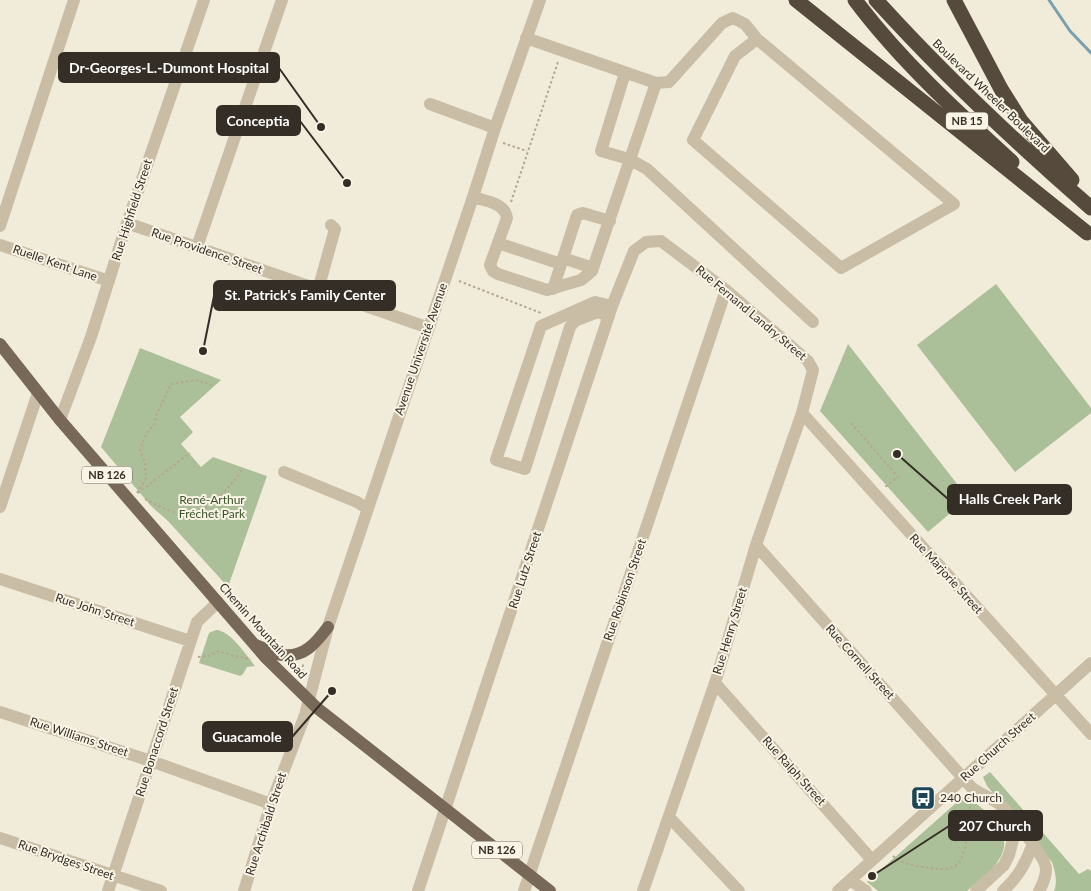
<svg xmlns="http://www.w3.org/2000/svg" width="1091" height="891" viewBox="0 0 1091 891" font-family="Lato,sans-serif">
	<style>
		.green { fill: #abc099 }
		.lines { fill: none; stroke-linecap: round; stroke-linejoin: round }
		.stream { stroke: #78a0ae; stroke-width: 3 }
		.path { stroke: #b5a78f; stroke-width: 2; stroke-dasharray: 2.5 2.5; stroke-linecap: butt }
		.minor { stroke: #c9bda5; stroke-width: 12 }
		.major { stroke: #776857; stroke-width: 12 }
		.highway { stroke: #564a3d; stroke-width: 15 }
		.labels { text-anchor: middle; stroke-width: 4; stroke-linejoin: round; paint-order: stroke }
		.shield { fill: #f9f4e5; stroke: #70695f; stroke-width: 1 }
		.shield-label { font-size: 11px; font-weight: bold; fill: #352e26 }
		.street-label { font-size: 12px; fill: #352e26; stroke: #f9f4e5 }
		.park-label { font-size: 12px; fill: #3b532a; stroke: #f9f4e5 }
		.poi-label { font-size: 12px; fill: #352e26; stroke: #f9f4e5; text-anchor: start }
		.leader { fill: none; stroke: #352e26; stroke-width: 2 }
		.callout-dot { fill: #352e26; stroke: #f9f4e5; stroke-width: 2 }
		.callout { fill: #352e26; stroke: #352e26; stroke-width: 2 }
		.callout-label { font-size: 14px; text-anchor: middle; font-weight: bold; fill: #fff }
	</style>
	<rect width="100%" height="100%" fill="#f1ebd9"/>
	<path class="green" d="M996,284L1091,408V413L1015,472L917,345Z
		M848,344L968,498L928,532L820,411Z
		M140,348L221,380L180,417L193,432L181,444L201,467L213,457L267,476L228,587L168,521L151,506L101,447Z
		M216,630C230,630 247,656 255,666L247,667L243,674L240,676L199,663L209,633Z
		M990,772L1079,874L1088,869L1091,871V891H1054C1058,881 1055,872 1052,862L987,786L983,777Z
		M965,795C985,810 1018,833 998,861C991,872 977,882 967,891H878L867,882Z"/>
	<g class="lines">
		<path class="stream" d="M1049,0L1070,31L1091,53"/>
		<path class="path" d="M503,143L527,151
			M511,202L558,62
			M459,281L541,313
			M851,423L898,477L885,487
			M137,493L146,478L145,463L140,450L146,434L154,424L157,413L171,384L196,380L212,385
			M138,493L190,453
			M145,499C157,505 180,518 193,514C208,510 234,483 242,470
			M198,657L209,656L218,651L234,656L251,659
			M302,677L303,664
			M893,856C902,864 917,866 929,868C938,869 946,871 955,866C968,859 969,815 971,801"/>
		<path class="minor" d="M526,38L656,83L669,82L722,23L733,18L745,24L757,39L954,204L841,268L693,140L735,56L757,39
			M625,73L601,151L629,159L647,169L813,322
			M430,104L495,128
			M473,197C486,201 505,203 507,218L490,265L493,271L498,274L547,290L581,280L592,271L656,83
			M127,223L429,328
			M0,226L74,0
			M498,243L561,264
			M0,245L109,281
			M197,247L282,0
			M563,258L593,268
			M553,289L577,215L583,213L610,221
			M318,290L335,229L331,225
			M609,316L598,312L575,321L570,327L525,469L496,460L541,326L595,302L612,306
			M802,413L1091,734
			M60,420L91,337L127,223L204,0
			M284,472L357,502L368,509
			M0,507L38,393
			M756,545L972,788C981,794 991,798 999,804C1009,812 1046,857 1046,869C1046,878 1043,884 1039,891
			M0,579L190,641
			M715,683L872,860
			M0,712L151,761L271,804
			M669,817L739,891
			M0,838L161,891
			M850,880L866,891
			M108,891L197,622L218,602
			M244,891L271,804L305,715L328,627L473,197L495,128L540,0
			M418,891L612,306L634,251L646,242L661,241L726,290L808,361L813,370L802,413L756,545L715,683L643,891
			M524,891L726,290
			M838,891L1091,663
			M976,891L1004,865L1009,855L1017,824
			M1003,891C1019,876 1025,864 1033,844"/>
		<path class="major" d="M0,344L60,420L266,658L317,708L550,891
			M256,645C264,648 274,654 282,655C304,658 316,643 328,627"/>
		<path class="highway" d="M796,0L1087,233
			M855,0C900,60 956,111 1012,162
			M876,0C943,74 1015,142 1091,208
			M954,0L1001,89L1021,121L1072,180"/>
	</g>
	<defs>
		<symbol id="bus-square" viewBox="-11 -11 22 22"><rect x="-9" y="-9" width="18" height="18" rx="4" fill="#1c4656" stroke="#f9f4e5"/><path d="M-5-6H5V4H4V6H2V4H-2V6H-4V4H-5ZM-3.5-4V0h7V-4ZM-3.5 1.2v1.5H-2V1.2ZM2 1.2v1.5H3.5V1.2Z" fill="#fff"/></symbol>
	</defs>
	<g fill-rule="evenodd">
		<use href="#bus-square" x="909" y="784" width="28" height="28"/>
	</g>
	<g class="labels">
		<g class="shield">
			<rect x="946" y="112.5" width="42" height="17" rx="4"/>
			<rect x="82" y="466.5" width="50" height="17" rx="4"/>
			<rect x="472" y="841.5" width="50" height="17" rx="4"/>
		</g>
		<g class="shield-label">
			<text x="967" y="125">NB 15</text>
			<text x="107" y="479">NB 126</text>
			<text x="497" y="854">NB 126</text>
		</g>
		<g class="street-label">
			<text transform="translate(991 96) rotate(44)" y="4">Boulevard Wheeler Boulevard</text>
			<text transform="translate(132 210) rotate(-72)" y="4">Rue Highfield Street</text>
			<text transform="translate(207 251) rotate(19)" y="4">Rue Providence Street</text>
			<text transform="translate(55 263) rotate(19)" y="4">Ruelle Kent Lane</text>
			<text transform="translate(751 313) rotate(40)" y="4">Rue Fernand Landry Street</text>
			<text transform="translate(421 349) rotate(-71)" y="4">Avenue Université Avenue</text>
			<text transform="translate(525 570) rotate(-72)" y="4">Rue Lutz Street</text>
			<text transform="translate(946 574) rotate(48)" y="4">Rue Marjorie Street</text>
			<text transform="translate(625 590) rotate(-71)" y="4">Rue Robinson Street</text>
			<text transform="translate(95 610) rotate(18)" y="4">Rue John Street</text>
			<text transform="translate(263 631) rotate(48)" y="4">Chemin Mountain Road</text>
			<text transform="translate(730 631) rotate(-73)" y="4">Rue Henry Street</text>
			<text transform="translate(860 662) rotate(48)" y="4">Rue Cornell Street</text>
			<text transform="translate(79 737) rotate(18)" y="4">Rue Williams Street</text>
			<text transform="translate(157 742) rotate(-72)" y="4">Rue Bonaccord Street</text>
			<text transform="translate(998 747) rotate(-42)" y="4">Rue Church Street</text>
			<text transform="translate(794 771) rotate(48)" y="4">Rue Ralph Street</text>
			<text transform="translate(266 824) rotate(-72)" y="4">Rue Archibald Street</text>
			<text transform="translate(66 860) rotate(19)" y="4">Rue Brydges Street</text>
		</g>
		<g class="park-label">
			<text x="212" y="504">René-Arthur<tspan x="212" dy="14">Fréchet Park</tspan></text>
		</g>
		<g class="poi-label">
			<text x="940" y="802">240 Church</text>
		</g>
	</g>
	<path class="leader" d="M321 127L279 68M347 183L300 121M203 351L214 296M897 454L948 499M332 691L292 737M872 876L949 826"/>
	<g class="callout-dot">
		<circle cx="321" cy="127" r="5"/>
		<circle cx="347" cy="183" r="5"/>
		<circle cx="203" cy="351" r="5"/>
		<circle cx="897" cy="454" r="5"/>
		<circle cx="332" cy="691" r="5"/>
		<circle cx="872" cy="876" r="5"/>
	</g>
	<g class="callout">
		<rect x="59" y="53" width="220" height="29" rx="5"/>
		<rect x="217" y="106" width="83" height="29" rx="5"/>
		<rect x="214" y="281" width="181" height="29" rx="5"/>
		<rect x="948" y="485" width="123" height="29" rx="5"/>
		<rect x="203" y="722" width="89" height="29" rx="5"/>
		<rect x="949" y="811" width="93" height="29" rx="5"/>
	</g>
	<g class="callout-label">
		<text x="169" y="73">Dr-Georges-L.-Dumont Hospital</text>
		<text x="258" y="126">Conceptia</text>
		<text x="305" y="300">St. Patrick's Family Center</text>
		<text x="1010" y="504">Halls Creek Park</text>
		<text x="247" y="742">Guacamole</text>
		<text x="995" y="831">207 Church</text>
	</g>
</svg>
